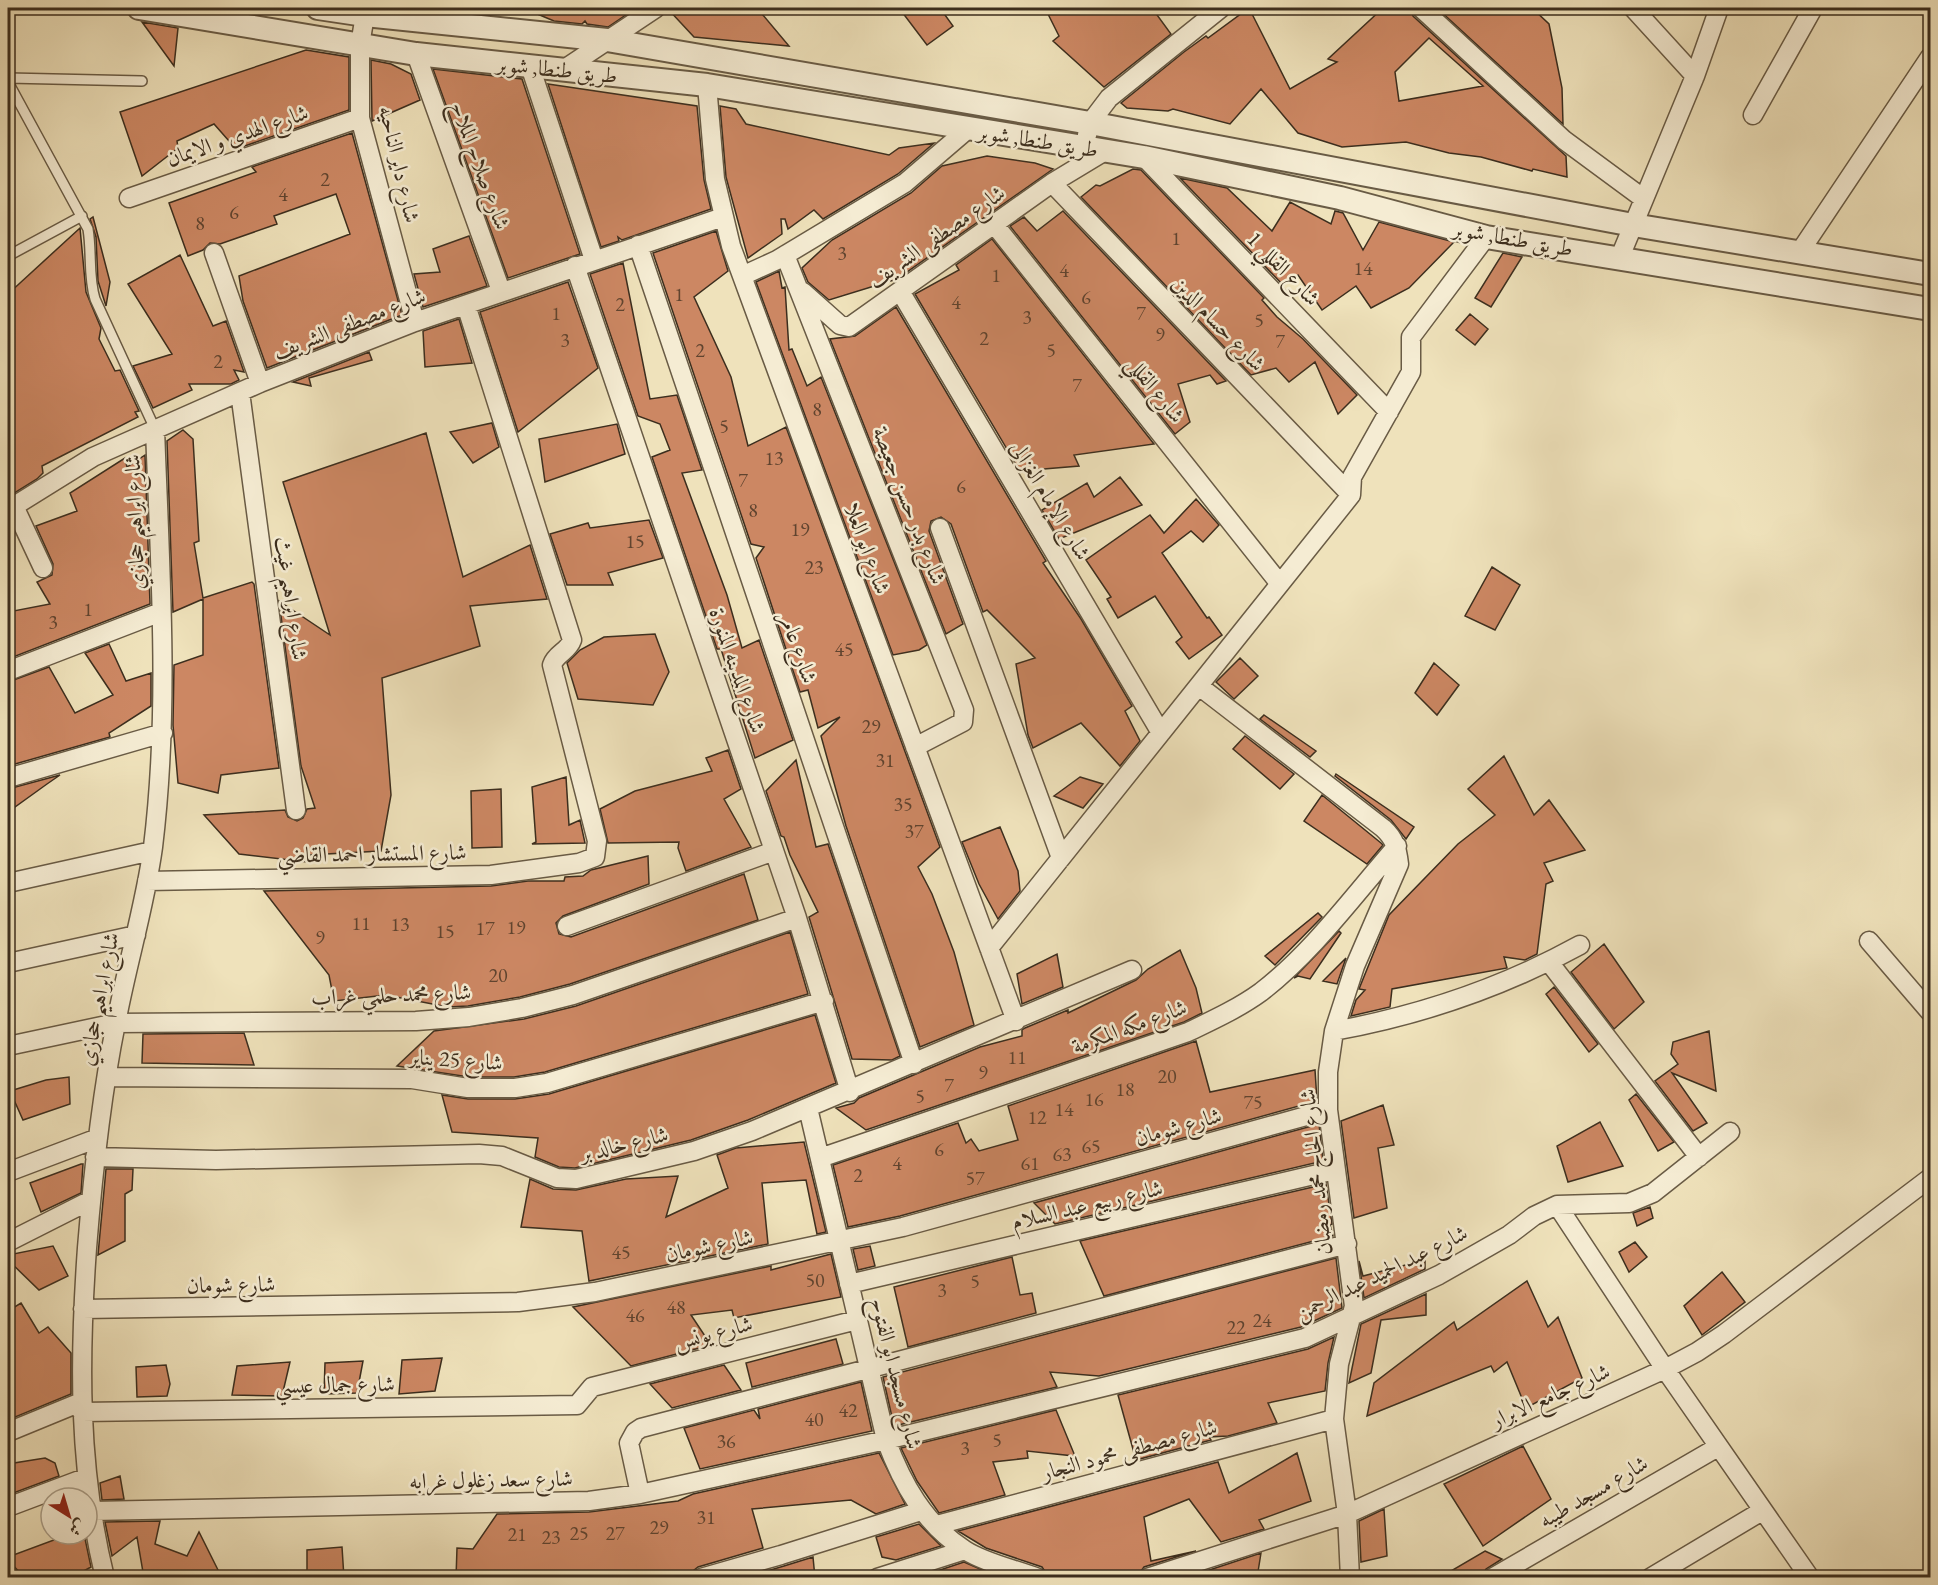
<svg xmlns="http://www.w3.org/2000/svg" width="1938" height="1585" viewBox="0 0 1938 1585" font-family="'EB Garamond',Amiri,serif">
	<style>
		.building { fill: #cc8763; stroke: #3c2e1e; stroke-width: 1.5; fill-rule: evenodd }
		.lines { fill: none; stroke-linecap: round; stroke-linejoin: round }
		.service-casing { stroke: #695b45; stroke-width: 12 }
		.minor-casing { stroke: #695b45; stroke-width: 21 }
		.tertiary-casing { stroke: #695b45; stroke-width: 26 }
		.service { stroke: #f5ecd3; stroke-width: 9 }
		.minor { stroke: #f5ecd3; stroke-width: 18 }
		.tertiary { stroke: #f5ecd3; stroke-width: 22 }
		.labels { text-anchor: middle; stroke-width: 5; stroke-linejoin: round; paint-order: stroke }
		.number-label { font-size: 20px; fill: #60442f }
		.street-label { font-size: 22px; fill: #3c2e1e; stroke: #f5ecd3 }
	</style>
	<rect width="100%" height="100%" fill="#efe2bb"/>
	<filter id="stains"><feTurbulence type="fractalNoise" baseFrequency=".00333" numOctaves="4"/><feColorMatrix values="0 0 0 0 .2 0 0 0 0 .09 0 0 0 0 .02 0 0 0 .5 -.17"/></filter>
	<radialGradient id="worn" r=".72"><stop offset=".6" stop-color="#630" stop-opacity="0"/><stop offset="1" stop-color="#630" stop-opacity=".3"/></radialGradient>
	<path class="building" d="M523,8H636L608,27L587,24L585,21L582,24L554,21Z
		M667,8H757L789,46L694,37Z
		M899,8H940L953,26L927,45Z
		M1045,8H1152L1171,34L1104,87L1053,41L1059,36Z
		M1249,8L1290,89L1337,62L1328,59L1383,8H1410L1413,16L1566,156L1567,177L1533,169L1532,171L1481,157L1449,153L1406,142L1342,147L1298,133L1261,89L1230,124L1173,109L1168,111L1127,108L1121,103L1184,52L1206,36L1208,38ZM1429,38L1483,86L1399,101L1395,72Z
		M1437,8H1532L1549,24L1562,88L1563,124Z
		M142,22L178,28L174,66Z
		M306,50L349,57V110L236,149L214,124L177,141L178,148L142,176L120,112Z
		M371,60L391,64L411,74L420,100L372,121Z
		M433,69L522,79L580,254L508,278Z
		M548,84L697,106L704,180L711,209L622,240L618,237L619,241L601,247Z
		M720,106L736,109L746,124L889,155L899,148L934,143L898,174L823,219L814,210L788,229L785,219H781L782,234L748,258L726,177Z
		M352,133L402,315L267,368L243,301L239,276L350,234L336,194L274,216L277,224L220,244L210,243L203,250L188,256L169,203L256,172L252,167Z
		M987,156L1035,163L1053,169L897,279L829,300L808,282L802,268L832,240L911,193L942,166Z
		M1133,169L1141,170L1264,298L1262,300L1277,317L1303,339L1357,395L1338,414L1315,362L1289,382L1276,368L1251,375L1081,197L1096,185L1100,186Z
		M1180,178L1227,188L1272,231L1290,202L1331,224L1335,211L1343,213L1363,250L1379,222L1454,242L1409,288L1371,308L1356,286L1322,310L1298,275L1283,285Z
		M1063,211L1226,381L1217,384L1210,375L1178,384L1190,422L1175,434L1010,226L1024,217L1037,231Z
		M93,217L110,282L106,306L98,281L96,237L90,219Z
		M80,228L86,292L101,328L99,339L115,371L120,370L139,411L135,412L138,417L42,466L43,473L37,479L8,497V294Z
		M716,231L728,271L694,297L731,377L748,446L786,427L940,847L918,867L932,894L954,952L974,1025L920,1047L846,826L821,736L840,717L818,728L808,690L800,692L756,558L764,547L751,544L653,253Z
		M469,236L487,286L423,307L414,274L440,272L433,249Z
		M992,239L1154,444L1074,455L1079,466L1020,471L915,294L959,270L956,265Z
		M1503,253L1522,257L1491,307L1475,298Z
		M180,255L213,326L226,321L244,372L234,370L239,380L231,384H189L192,390L153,408L133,366L172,354L128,284Z
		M623,263L650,399L677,395L702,470L682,473L727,595L742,648L759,640L793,740L755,758L721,649H717L652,457L670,450L660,424L638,416L590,274Z
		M779,271L782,288L785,287L789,350L792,349L807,386L821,377L927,645L919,650L893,655L756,282Z
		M568,282L598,368L518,432L480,312Z
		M896,307L1046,561L1043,563L1081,619L1132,706L1125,711L1140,741L1120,766L1081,723L1033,748L1028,735L1016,664L1035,658L987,610L983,612L951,524L941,517L931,521L929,531L963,624L946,634L830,339L855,336Z
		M1470,314L1488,329L1475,345L1456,330Z
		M459,319L472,363L425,367L423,331Z
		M369,352L372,360L309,378L311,386L293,382Z
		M492,423L499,447L473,463L450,432Z
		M617,424L625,454L545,482L539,439Z
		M183,430L193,439L199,541L194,543L203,598L252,582L254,584L279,768L221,775L218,793L178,783L173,725L174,665L203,655V599L173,612L167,441Z
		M426,433L463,577L530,545L547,599L470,606L480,646L382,678L391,795L381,851L308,855L307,862L239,854L204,815L285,810L288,817L297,821L303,818L307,809L315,808L301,766L279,601L330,635L283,482Z
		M145,455L150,604L8,659V612L50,604L37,582L52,575L53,564L36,526L77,511L70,493L125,458L127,467Z
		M1120,477L1142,505L1059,539L1042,510L1087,483L1094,497Z
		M1196,499L1219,525L1203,542L1191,531L1162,553L1207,618L1209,617L1222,635L1189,659L1176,642L1182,637L1155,596L1118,618L1107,599L1111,597L1086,560L1150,515L1164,533Z
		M649,520L663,558L608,573L613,585H567L550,534L588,523L590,528Z
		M1492,567L1520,585L1495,630L1465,616Z
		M655,634L669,672L653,705L578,699L567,663L580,650L604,637Z
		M109,644L126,681L151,673V706L109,733L110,737L8,766V682L49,667L75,713L113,695L85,653Z
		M1240,658L1258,676L1234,699L1216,682Z
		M1434,663L1459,685L1437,715L1415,693Z
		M1264,715L1316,751L1310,757L1260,719Z
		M1245,736L1294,774L1280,789L1233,749Z
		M728,750L741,789L724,799L751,847L686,871L678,848L679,842L608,843L600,809L635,791L712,771L706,758Z
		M1504,756L1534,815L1549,800L1585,850L1544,863L1553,881L1546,884L1537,954L1525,960L1504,957L1507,968L1392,989L1390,1007L1351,1016L1356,1000L1365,990L1359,989L1389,915L1458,844L1495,815L1468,789Z
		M796,760L816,847L828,844L900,1056L892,1060L852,1059L809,917L818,912L790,855L784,837L781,836L766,791Z
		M1336,774L1414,827L1406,839L1391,820L1335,776Z
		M60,775L47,784L8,812V789Z
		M566,777L569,825L580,820L585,843L532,844L536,842L532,787Z
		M1080,777L1103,784L1083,808L1054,796Z
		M501,789L502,847L472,848L471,791Z
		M1322,795L1381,843L1383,845L1367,864L1304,821Z
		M1000,827L1018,871L1020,891L998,919L979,884L962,842Z
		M648,856L649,884L563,916L556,923L559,934L571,937L744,874L758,920L570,984L520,997L468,1006L448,1007L386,995L334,1001L329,975L264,891L491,886L528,881H564L565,877L583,876L591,870Z
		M1318,913L1322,917L1275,965L1265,956Z
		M1339,931L1341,933L1310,979L1298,976L1294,978Z
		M790,932L808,994L545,1072L514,1077H469L397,1066L434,1031L524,1019L576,1006Z
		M1604,944L1644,1002L1614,1029L1571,972Z
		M1180,950L1196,988L1202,1013L1184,1022L866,1130L836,1108L854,1103L859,1098L980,1047L1022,1036V1030L1025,1028L1068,1010V1013L1136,980L1148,969Z
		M1057,954L1063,987L1022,1004L1017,974Z
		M1346,958L1337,984L1323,981Z
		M1554,987L1598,1044L1589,1052L1546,994Z
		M815,1015L836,1083L748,1120L691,1140L575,1168L559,1167L535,1157L538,1138L452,1132L442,1095L468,1099H515L549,1094Z
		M1709,1031L1716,1091L1672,1073L1707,1123L1693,1131L1655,1081L1678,1064L1671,1054L1673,1042Z
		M244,1033L254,1065L142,1063L143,1034Z
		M1196,1041L1210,1092L1315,1070L1317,1101L900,1216L848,1227L833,1165L958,1123L966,1143L971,1139L979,1151L1018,1140L1008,1106Z
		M69,1077L70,1104L23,1120L10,1091L46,1080Z
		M1636,1094L1674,1142L1658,1151L1629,1100Z
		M1383,1105L1394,1145L1378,1148L1387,1208L1354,1218L1341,1121Z
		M1600,1122L1623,1166L1568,1182L1557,1146Z
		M1319,1124L1323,1161L1055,1224L1034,1203Z
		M804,1142L826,1232L817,1234L806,1180L762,1183L768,1244L589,1281L582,1231L521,1227L530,1179L553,1189L576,1190L626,1179L678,1176L666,1217L728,1188L717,1155L736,1148Z
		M81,1164H83L81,1193L41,1212L30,1183Z
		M106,1169H133L132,1190L125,1194V1241L98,1255Z
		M1326,1184L1332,1224L1330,1225L1333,1236L1104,1296L1080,1241Z
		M1650,1207L1653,1218L1637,1226L1633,1213Z
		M1635,1242L1647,1257L1629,1272L1619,1252Z
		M53,1246L68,1276L39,1290L8,1260V1255Z
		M870,1246L875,1266L858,1270L853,1249Z
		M831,1254L841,1297L734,1318L732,1310L691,1315L711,1345L631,1366L573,1307L771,1266V1270Z
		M1012,1257L1020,1295L1032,1293L1036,1313L908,1347L894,1287Z
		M1336,1258L1342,1308L1301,1327L1099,1376L1050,1372L1057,1387L894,1426L883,1377Z
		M1425,1260V1269L1364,1298L1359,1261L1363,1276Z
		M1722,1272L1745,1302L1702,1335L1684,1306Z
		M1527,1281L1548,1327L1558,1317L1582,1378L1526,1408L1507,1362L1494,1372L1491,1366L1367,1416L1374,1383L1454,1322L1457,1330Z
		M1426,1294V1315L1381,1320L1371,1373L1349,1383L1361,1324Z
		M21,1303L39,1333L48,1327L71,1353V1394L8,1420V1311Z
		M1334,1337L1328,1363L1325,1391L1268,1403L1277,1423L1228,1436L1209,1437L1211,1440L1136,1460L1118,1395L1308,1349Z
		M836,1339L843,1364L752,1387L746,1363Z
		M442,1358L435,1391L399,1394L402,1360Z
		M363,1361L357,1393L324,1394L325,1363Z
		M290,1362L282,1396L232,1395L237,1366Z
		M166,1365L170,1384L167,1396L137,1397L136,1367Z
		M724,1365L741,1390L672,1408L650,1384Z
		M861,1382L872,1431L700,1469L684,1428L754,1410L760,1419L758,1409Z
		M1056,1410L1075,1456L1027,1451L1028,1458L993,1462L1005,1495L939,1513L917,1481L901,1448Z
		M1523,1446L1551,1499L1483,1546L1444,1484Z
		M879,1453L905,1504L876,1514L851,1500L752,1509L763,1548L698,1567L693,1571L690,1578H669V1574L456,1578L457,1548L473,1549L497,1514L589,1512L678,1501L693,1494Z
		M1297,1453L1311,1501L1259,1520L1264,1529L1221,1542L1189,1499L1144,1517L1151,1561L1196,1551L1144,1567L1136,1578H1109V1573L1099,1578H1049L1042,1567L986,1548L958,1531L1218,1462L1229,1493Z
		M45,1458L55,1463L59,1476L8,1495V1464Z
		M120,1476L124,1499L102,1500L100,1483Z
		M1384,1509L1387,1556L1361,1562L1359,1521Z
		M160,1521L155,1544L187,1556L199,1532L222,1578H144L137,1537L112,1556L105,1522Z
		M919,1524L941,1546L896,1560L882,1557L876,1537Z
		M70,1534H84L91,1567L71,1578H25L8,1560V1557Z
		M342,1547L344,1578H307V1550Z
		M1485,1551L1502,1559L1486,1569L1481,1578H1439Z
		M1261,1553L1257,1578H1185Z
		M813,1557L815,1578H743L784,1566Z
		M964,1562L1001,1578H916Z"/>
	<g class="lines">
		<defs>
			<path id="service" d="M8,78L142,81
				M8,82L88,229C92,253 88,276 95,299L155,429
				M8,256L82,216"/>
			<path id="minor" d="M1421,8L1564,140L1644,199
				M1633,8L1695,76
				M365,15L360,45V118L415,322
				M416,54L501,291
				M530,66L594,260
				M563,70L656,8
				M707,85L715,179L731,246L1016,1021
				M1753,115L1813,8
				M1087,135L1090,123L1109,98L1221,8
				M1144,157L1389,412
				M1052,183L1351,495
				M129,198L360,118
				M994,224L1280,584
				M638,245L914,1064
				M214,253L260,383
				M1799,253L1930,57
				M785,255L964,710L963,722L915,747
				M1620,257L1695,76L1719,8
				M575,266L797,918L850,1092
				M742,276L777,260L905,183L968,129
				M900,291L1161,733
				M803,292L840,325L849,327L1052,183L1105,151
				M240,392L296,810
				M14,506L43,568
				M8,510L93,457L260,383L415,322L723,217
				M940,528L1061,858
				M8,671L161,612
				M1199,686L1383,828C1395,839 1397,848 1399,864L1355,966L1334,1031L1328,1072V1110L1354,1306L1339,1364L1334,1419L1347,1514L1350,1578
				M8,778L163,733
				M147,881L491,875L579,863L595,857L597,841L552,665C556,653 568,652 572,640L466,305
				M8,883L152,851
				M567,926L774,851
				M1869,941L1930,1012
				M989,948L1351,495L1352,477L1411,372V337L1486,237
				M1549,962L1699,1157
				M8,963L136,935
				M1334,1031C1422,1015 1502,988 1580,945
				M8,1046L116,1023L416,1021L469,1017L522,1008L573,995L797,918
				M107,1077L412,1079L468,1088H515L547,1083L824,1001
				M808,1108L886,1440C902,1483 924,1524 965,1550C985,1563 1015,1569 1038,1578
				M95,1157L216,1160L479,1154L502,1156L557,1178L576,1179L694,1151L752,1131L1132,970
				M820,1158L1188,1032C1213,1020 1239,1008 1261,992C1313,952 1354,895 1397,846
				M8,1172L98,1138
				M1557,1205L1665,1369L1810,1578
				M8,1242L91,1200
				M849,1284L1335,1170
				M83,1309L518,1302L595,1292L903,1227L1328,1110
				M82,1412L577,1405L592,1387L857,1320
				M8,1432L81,1402
				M640,1494L629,1443L635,1432L641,1428L1347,1244
				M8,1507L85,1478
				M92,1511L589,1501L640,1494L886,1440L1305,1338L1439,1275L1509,1235L1534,1216L1557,1205L1629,1203L1653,1193L1730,1132
				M937,1525L1334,1419
				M105,1578C78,1468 79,1360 87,1248C93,1173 101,1097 116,1023C127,964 145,906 153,847C170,708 160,568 155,429
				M701,1578L781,1555L921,1511
				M877,1578L965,1550
				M1147,1578L1347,1514L1665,1369L1697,1352L1724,1334L1930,1178
				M1492,1578L1718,1447
				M1650,1578L1762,1511"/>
			<path id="tertiary" d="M139,8L416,54L707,85L1144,157L1340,198L1486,237L1930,309
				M318,8L365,15L607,40L1090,123L1633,225L1930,274"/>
		</defs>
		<use href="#service" class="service-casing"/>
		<use href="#minor" class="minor-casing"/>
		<use href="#tertiary" class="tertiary-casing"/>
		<use href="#service" class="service"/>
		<use href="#minor" class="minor"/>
		<use href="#tertiary" class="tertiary"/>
	</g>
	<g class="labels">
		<g class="number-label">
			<text x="325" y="186">2</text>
			<text x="283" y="201">4</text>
			<text x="234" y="219">6</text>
			<text x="200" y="230">8</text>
			<text x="1176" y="245">1</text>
			<text x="842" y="260">3</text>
			<text x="1363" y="275">14</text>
			<text x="1064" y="277">4</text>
			<text x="996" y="282">1</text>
			<text x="679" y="301">1</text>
			<text x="1086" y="304">6</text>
			<text x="956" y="309">4</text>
			<text x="620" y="311">2</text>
			<text x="556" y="320">1</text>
			<text x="1141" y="320">7</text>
			<text x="1027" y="324">3</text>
			<text x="1259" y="327">5</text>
			<text x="1160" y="341">9</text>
			<text x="984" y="345">2</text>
			<text x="565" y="347">3</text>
			<text x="1280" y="348">7</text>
			<text x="700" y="357">2</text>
			<text x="1051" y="357">5</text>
			<text x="218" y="368">2</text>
			<text x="1077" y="392">7</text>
			<text x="817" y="416">8</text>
			<text x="724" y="433">5</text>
			<text x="774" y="465">13</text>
			<text x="743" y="487">7</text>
			<text x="961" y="493">6</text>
			<text x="753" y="517">8</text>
			<text x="800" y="536">19</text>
			<text x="635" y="548">15</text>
			<text x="814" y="574">23</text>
			<text x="88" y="616">1</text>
			<text x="53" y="629">3</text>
			<text x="844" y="656">45</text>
			<text x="871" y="733">29</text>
			<text x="885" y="767">31</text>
			<text x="903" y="811">35</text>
			<text x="914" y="838">37</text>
			<text x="361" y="930">11</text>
			<text x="400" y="931">13</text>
			<text x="516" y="934">19</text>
			<text x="485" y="935">17</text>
			<text x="445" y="938">15</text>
			<text x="320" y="944">9</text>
			<text x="498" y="982">20</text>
			<text x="1017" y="1064">11</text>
			<text x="983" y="1079">9</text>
			<text x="1167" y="1083">20</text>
			<text x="949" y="1092">7</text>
			<text x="1125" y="1096">18</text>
			<text x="920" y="1103">5</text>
			<text x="1094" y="1106">16</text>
			<text x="1253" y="1109">75</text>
			<text x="1064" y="1116">14</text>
			<text x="1037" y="1124">12</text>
			<text x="1091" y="1153">65</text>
			<text x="939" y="1156">6</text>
			<text x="1062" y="1161">63</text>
			<text x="897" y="1170">4</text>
			<text x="1030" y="1170">61</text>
			<text x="858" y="1182">2</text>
			<text x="975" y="1185">57</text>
			<text x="621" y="1259">45</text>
			<text x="815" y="1287">50</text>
			<text x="975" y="1288">5</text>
			<text x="942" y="1297">3</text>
			<text x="676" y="1314">48</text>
			<text x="635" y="1322">46</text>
			<text x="1262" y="1327">24</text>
			<text x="1236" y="1334">22</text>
			<text x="848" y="1417">42</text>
			<text x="814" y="1426">40</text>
			<text x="997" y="1447">5</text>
			<text x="726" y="1448">36</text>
			<text x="965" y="1455">3</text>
			<text x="706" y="1524">31</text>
			<text x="659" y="1534">29</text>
			<text x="579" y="1540">25</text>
			<text x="615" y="1540">27</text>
			<text x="517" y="1541">21</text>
			<text x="551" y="1544">23</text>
		</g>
		<g class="street-label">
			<text transform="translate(557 69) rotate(6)" y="8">طريق طنطا, شوبر</text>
			<text transform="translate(237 135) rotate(-19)" y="8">شارع الهدي و الايمان</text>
			<text transform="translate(1038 140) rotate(9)" y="8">طريق طنطا, شوبر</text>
			<text transform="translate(400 164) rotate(77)" y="8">شارع داير الناحيه</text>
			<text transform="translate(481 165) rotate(70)" y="8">شارع صلاح الملاح</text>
			<text transform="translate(936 236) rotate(-35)" y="8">شارع مصطفى الشريف</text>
			<text transform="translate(1513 238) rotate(10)" y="8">طريق طنطا, شوبر</text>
			<text transform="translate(1284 268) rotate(46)" y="8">شارع القللي 1</text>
			<text transform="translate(349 323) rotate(-21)" y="8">شارع مصطفى الشريف</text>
			<text transform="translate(1219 323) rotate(46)" y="8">شارع حسام الدين</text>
			<text transform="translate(1156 389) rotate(51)" y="8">شارع القللي</text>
			<text transform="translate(1051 500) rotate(59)" y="8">شارع الإمام الغزالى</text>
			<text transform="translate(910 505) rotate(69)" y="8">شارع بدر حسن جعيصة</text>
			<text transform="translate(134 522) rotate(-92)" y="8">شارع ابراهيم حجازي</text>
			<text transform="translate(868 548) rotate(70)" y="8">شارع ابو العلا</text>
			<text transform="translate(292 598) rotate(82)" y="8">شارع ابراهيم غيث</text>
			<text transform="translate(799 647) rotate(71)" y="8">شارع عامر</text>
			<text transform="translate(738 670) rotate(71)" y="8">شارع المدينه المنورة</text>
			<text transform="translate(372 853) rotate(-1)" y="8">شارع المستشار احمد القاضي</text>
			<text transform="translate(391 994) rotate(-2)" y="8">شارع محمد حلمي غراب</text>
			<text transform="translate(98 999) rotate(-79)" y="8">شارع ابراهيم حجازي</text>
			<text transform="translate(1129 1026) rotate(-20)" y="8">شارع مكه المكرمة</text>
			<text transform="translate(456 1059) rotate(4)" y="8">شارع 25 يناير</text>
			<text transform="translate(1178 1126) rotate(-16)" y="8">شارع شومان</text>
			<text transform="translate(624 1143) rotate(-13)" y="8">شارع خالد بر</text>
			<text transform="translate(1315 1172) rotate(-96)" y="8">شارع الحاج محمد رمضان</text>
			<text transform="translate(1087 1204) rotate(-13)" y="8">شارع ربيع عبد السلام</text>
			<text transform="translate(709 1245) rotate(-12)" y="8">شارع شومان</text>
			<text transform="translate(1381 1272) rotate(-26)" y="8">شارع عبد الحميد عبد الرحمن</text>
			<text transform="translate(231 1284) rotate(-1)" y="8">شارع شومان</text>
			<text transform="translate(713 1332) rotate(-14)" y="8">شارع يونس</text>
			<text transform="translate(897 1373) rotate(76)" y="8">شارع مسجد ابو الفتوح</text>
			<text transform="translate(335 1384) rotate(-1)" y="8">شارع جمال عيسي</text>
			<text transform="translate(1550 1395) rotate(-24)" y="8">شارع جامع الابرار</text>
			<text transform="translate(1129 1449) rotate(-15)" y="8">شارع مصطفى محمود النجار</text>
			<text transform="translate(491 1479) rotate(-1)" y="8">شارع سعد زغلول غرابه</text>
			<text transform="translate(1593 1491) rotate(-30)" y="8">شارع مسجد طيبه</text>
		</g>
	</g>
	<rect width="1938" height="1585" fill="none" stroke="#efe2bb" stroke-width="30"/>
	<rect x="9" y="9" width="1920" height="1567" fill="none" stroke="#3c2e1e" stroke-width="3"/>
	<rect x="15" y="15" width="1908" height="1555" fill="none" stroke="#3c2e1e" stroke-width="1.5"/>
	<g transform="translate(69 1516) rotate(143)"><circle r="28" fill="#f5ecd3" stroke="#aba08b" stroke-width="1.5"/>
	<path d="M0-4.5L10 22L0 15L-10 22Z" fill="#8f2418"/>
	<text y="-9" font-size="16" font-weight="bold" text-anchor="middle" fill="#3c2e1e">ش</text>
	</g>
	<rect width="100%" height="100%" filter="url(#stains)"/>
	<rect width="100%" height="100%" fill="url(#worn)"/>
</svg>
